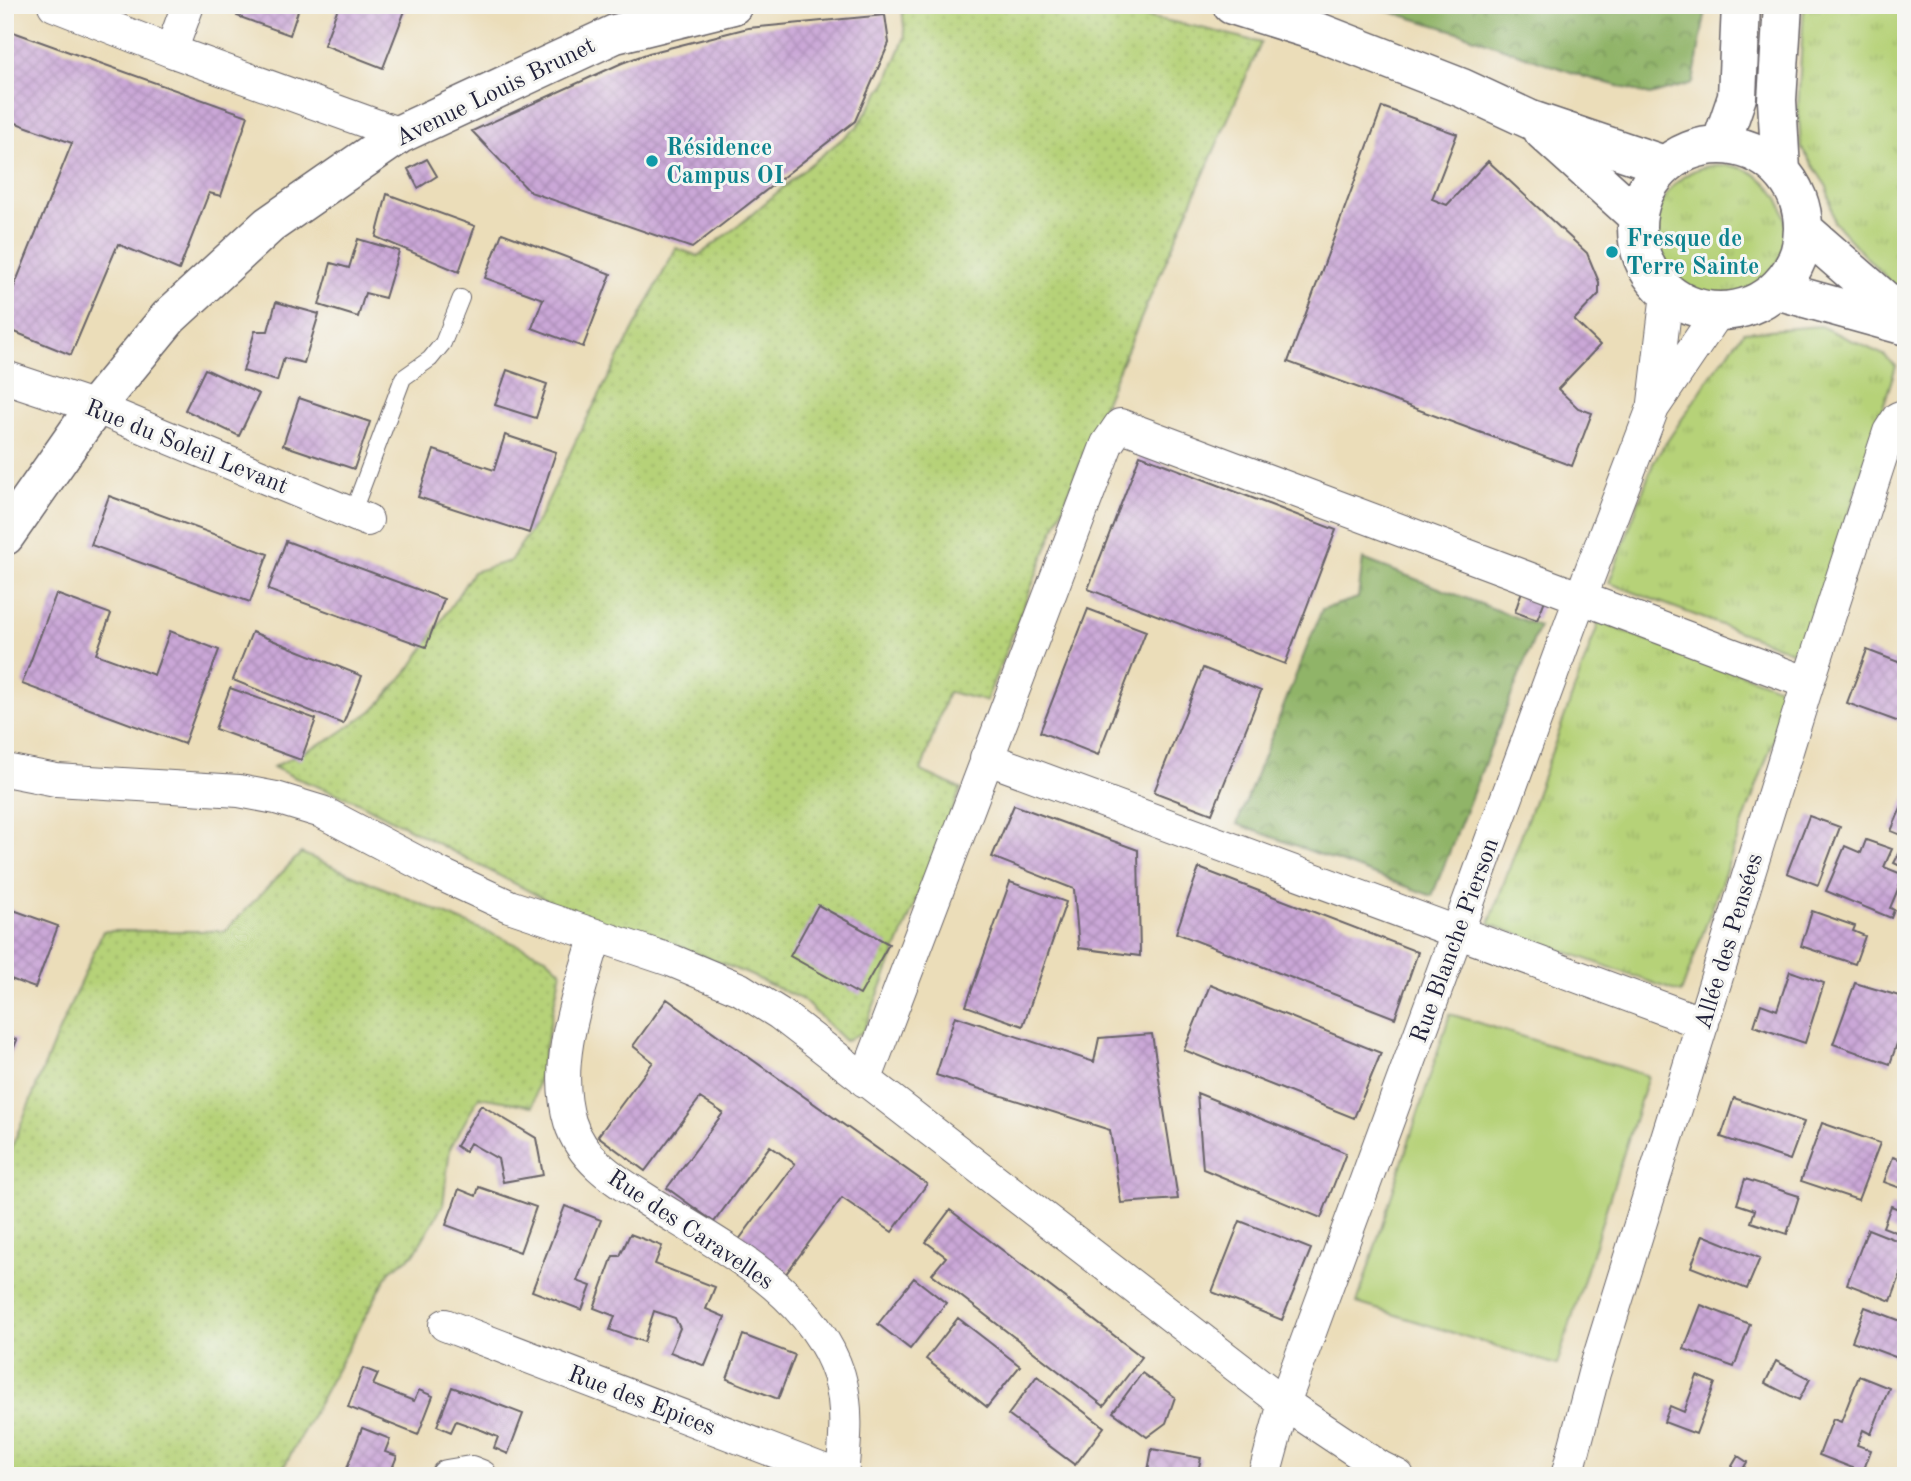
<svg xmlns="http://www.w3.org/2000/svg" width="1911" height="1481" viewBox="0 0 1911 1481" font-family="'Old Standard TT',serif">
	<style>
		.grass { fill: url(#grass-tufts); stroke: #6c7a5a; stroke-width: 2 }
		.forest { fill: url(#forest-crowns); stroke: #596b52; stroke-width: 2 }
		.park { fill: url(#park-dots); stroke: #6c7a5a; stroke-width: 2 }
		.pitch { fill: #b6d278; stroke: #6c7a5a; stroke-width: 2 }
		.building { fill: url(#building-cross-hatch) }
		.lines { fill: none; stroke-linecap: round; stroke-linejoin: round }
		.service-casing { stroke: #686367; stroke-width: 18 }
		.minor-casing { stroke: #686367; stroke-width: 34 }
		.tertiary-casing { stroke: #686367; stroke-width: 41 }
		.service { stroke: #fff; stroke-width: 16 }
		.minor { stroke: #fff; stroke-width: 32 }
		.tertiary { stroke: #fff; stroke-width: 38 }
		.culture-dot { fill: #0f9aa8; stroke: #f6f6f2; stroke-width: 2.5 }
		.labels { text-anchor: middle; stroke-width: 6; stroke-linejoin: round; paint-order: stroke }
		.street-label { font-size: 24px; fill: #22223b; stroke: #f6f6f2 }
		.culture-label { font-size: 24px; font-weight: bold; fill: #0d838f; stroke: #f6f6f2; text-anchor: start }
	</style>
	<defs>
		<pattern id="grass-tufts" width="24" height="20" patternUnits="userSpaceOnUse" patternTransform="scale(1.75)"><rect width="24" height="20" fill="#b6d278"/><path d="M3 7l-1-3M5 7V3M7 7l1-3M15 17l-1-3M17 17v-4M19 17l1-3" fill="none" stroke="#9cb469"/></pattern>
		<pattern id="forest-crowns" width="20" height="18" patternUnits="userSpaceOnUse" patternTransform="scale(1.75)"><rect width="20" height="18" fill="#90b468"/><path d="M2 6a3 3 0 1 1 6 0M12 15a3 3 0 1 1 6 0" fill="none" stroke="#759257"/></pattern>
		<pattern id="park-dots" width="8" height="8" patternUnits="userSpaceOnUse" patternTransform="scale(1.75)"><rect width="8" height="8" fill="#b6d278"/><path d="M2 2h.1M6 6h.1" fill="none" stroke="#9cb469" stroke-width="1.8" stroke-linecap="round"/></pattern>
		<pattern id="building-cross-hatch" width="8" height="8" patternUnits="userSpaceOnUse" patternTransform="scale(1.75)"><rect width="8" height="8" fill="#caa7d7"/><path d="M0 0l8 8M0 8l8-8" fill="none" stroke="#ad8fb9"/></pattern>
	</defs>
	<rect width="100%" height="100%" fill="#f6f6f2"/>
	<filter id="ink" filterUnits="userSpaceOnUse"><feTurbulence type="fractalNoise" baseFrequency=".0143" numOctaves="2"/><feDisplacementMap in="SourceGraphic" scale="14" xChannelSelector="R" yChannelSelector="G"/><feConvolveMatrix kernelMatrix="1 2 1 2 8 2 1 2 1" color-interpolation-filters="sRGB"/></filter>
	<filter id="wash" filterUnits="userSpaceOnUse"><feTurbulence type="fractalNoise" baseFrequency=".00686" numOctaves="4" result="noise"/><feDisplacementMap in="SourceGraphic" scale="28" xChannelSelector="R" yChannelSelector="G"/><feGaussianBlur stdDeviation="1.57" result="paint"/><feColorMatrix in="noise" values="0 0 0 0 0 0 0 0 0 0 0 0 0 0 0 0 0 1.4 0 .05"/><feComposite in="paint" operator="in"/></filter>
	<g filter="url(#wash)">
		<rect width="100%" height="100%" fill="#ebddb9"/>
		<path class="grass" d="M1804,5H1906V294L1897,290L1834,222L1827,187L1801,147L1798,107Z
			M1656 230a65 65 0 1 1 130 0a65 65 0 1 1-130 0Z
			M1820,326L1884,355L1896,366L1804,656L1609,583L1654,461L1714,371L1744,332Z
			M1599,622L1791,692L1681,993L1489,924Z"/>
		<path class="forest" d="M1367,5H1704L1705,15L1693,83L1650,95L1585,77L1455,31Z
			M1363,559L1539,626L1432,896L1237,824L1322,609L1358,598Z"/>
		<path class="park" d="M923,5C957,5 991,4 1024,5C1103,7 1186,22 1261,43L1108,394L986,701L948,692L921,771L961,789L863,1032L845,1041L803,1000L750,975L657,937L577,916L358,802L296,778L273,767L332,738L377,707L414,663L473,572L510,561L541,515L578,436L676,248L698,256L743,222L802,171L857,127L887,81L905,37L902,7Z
			M301,853L546,957L561,971L533,1106L479,1097L450,1148L443,1205L414,1254L390,1271L279,1476H5V1164L55,1040L103,931H225Z"/>
		<path class="pitch" d="M1450,1014L1648,1076L1557,1365L1357,1303Z"/>
		<g id="blocks">
			<path class="building" d="M241,5H300L290,35L237,16Z
				M339,5H399L406,8L383,68L324,45Z
				M885,15L889,43L855,121L692,248L530,192L472,131L622,63L649,53L748,28Z
				M5,29L248,116L221,196L209,193L179,270L118,244L71,355L5,328V309L72,143L5,119Z
				M1382,107L1457,134L1432,199L1447,205L1488,161L1587,253L1599,282V294L1574,320L1600,345L1558,389L1578,408L1592,413L1572,466L1288,362Z
				M427,159L437,176L418,188L408,169Z
				M387,194L475,226L459,272L376,237Z
				M502,233L611,274L583,347L532,328L543,299L485,278Z
				M358,239L399,251L385,298L365,293L358,317L319,305L331,263L349,268Z
				M276,302L319,314L304,363L284,358L277,381L243,371L255,331H268Z
				M205,369L259,394L239,436L185,410Z
				M507,370L547,384L536,418L495,405Z
				M299,398L370,422L354,469L283,445Z
				M505,435L556,452L529,533L418,497L434,450L494,470Z
				M1140,455L1336,530L1285,664L1088,589Z
				M109,496L268,554L250,602L91,545Z
				M286,541L444,599L426,647L268,590Z
				M1522,591L1545,600L1537,620L1515,612Z
				M56,594L111,614L96,654L154,675L170,631L219,650L184,744L22,684Z
				M1088,609L1146,631L1098,755L1040,732Z
				M252,632L362,676L343,724L233,680Z
				M1867,650L1906,665V704L1899,722L1847,703Z
				M1203,668L1261,691L1212,814L1154,792Z
				M230,688L316,719L301,760L215,729Z
				M1906,796V837L1891,831Z
				M1014,805L1138,850L1140,956L1079,948L1074,889L992,857Z
				M1809,816L1840,827L1818,885L1787,873Z
				M1866,840L1892,849L1884,867L1904,875L1890,908L1894,910L1891,918L1826,891L1845,846L1861,853Z
				M1900,852L1906,854V869L1894,863Z
				M1199,868L1418,952L1395,1018L1176,933Z
				M1010,882L1066,902L1023,1026L966,1006Z
				M818,905L889,944L860,995L790,956Z
				M5,907L58,926L35,988L5,977Z
				M1812,911L1855,926L1853,931L1865,936L1855,964L1801,946Z
				M1790,971L1824,983L1805,1043L1754,1026L1761,1004L1777,1010Z
				M1855,983L1906,998V1017L1890,1064L1833,1044Z
				M1210,985L1381,1053L1354,1118L1184,1050Z
				M667,999L927,1184L892,1232L842,1198L785,1275L738,1241L795,1164L770,1146L714,1222L667,1188L723,1113L700,1098L645,1171L598,1136L653,1062L633,1046Z
				M955,1016L1094,1062L1099,1038L1152,1034L1178,1199L1121,1203L1110,1130L936,1075Z
				M5,1035L17,1040L5,1068Z
				M1197,1093L1346,1153L1321,1218L1203,1169Z
				M1734,1098L1804,1122L1790,1160L1721,1137Z
				M481,1105L536,1138L543,1175L503,1182L498,1159L470,1143L465,1152L456,1146Z
				M1822,1123L1880,1143L1858,1200L1801,1181Z
				M1906,1151V1190L1884,1182L1893,1157L1902,1160Z
				M1745,1179L1799,1196L1787,1234L1751,1222L1755,1210L1737,1204Z
				M479,1187L536,1207L520,1252L446,1225L459,1189L476,1196Z
				M565,1206L601,1220L577,1281L591,1286L582,1310L532,1291Z
				M1891,1206L1906,1212V1236L1883,1227Z
				M950,1210L1142,1357L1104,1406L932,1274L946,1257L926,1242Z
				M1240,1221L1311,1249L1282,1320L1212,1292Z
				M1868,1229L1906,1244V1260L1891,1301L1847,1284Z
				M630,1234L662,1246L655,1264L715,1287L706,1309L725,1317L705,1366L670,1352L680,1328L675,1318L654,1311L644,1342L610,1330L615,1316L594,1308L613,1256H620Z
				M1703,1235L1760,1258L1747,1289L1691,1267Z
				M914,1278L946,1303L910,1349L878,1324Z
				M1701,1305L1750,1324L1734,1367L1684,1349Z
				M1865,1307L1906,1323V1361L1852,1341Z
				M958,1318L1020,1366L987,1407L926,1359Z
				M743,1335L795,1355L778,1399L727,1379Z
				M1776,1361L1810,1379L1799,1400L1765,1383Z
				M363,1368L378,1374L373,1385L414,1401L419,1390L433,1396L418,1435L348,1407Z
				M1142,1373L1175,1397L1166,1423L1147,1437L1113,1412Z
				M1037,1376L1104,1427L1075,1465L1008,1415Z
				M1697,1376L1715,1383L1696,1434L1664,1422L1670,1406L1684,1412Z
				M1859,1376L1889,1388L1871,1434L1863,1430L1857,1445L1871,1450L1863,1472L1819,1455L1833,1419L1841,1422Z
				M452,1387L523,1414L508,1454L494,1448L498,1437L484,1431L456,1421L451,1432L437,1426Z
				M362,1428L390,1439L385,1452L397,1456L389,1476H344Z
				M1152,1449L1201,1458L1197,1476H1147Z
				M1738,1456L1747,1462L1739,1476H1733L1728,1473Z"/>
		</g>
	</g>
	<g filter="url(#ink)">
		<use href="#blocks" fill-opacity="0" stroke="#686367" stroke-width="2"/>
		<g class="lines">
			<defs>
				<path id="service" d="M352,514L403,378L430,359L443,343L461,298"/>
				<path id="minor" d="M54,5L171,51L400,134
					M171,51L188,5
					M5,377L95,407L367,520
					M1654,403L1667,293
					M986,758L1703,1023
					M5,770L56,780L239,791L276,798L322,812L440,874L509,906L673,961L740,989L780,1014L1284,1403L1380,1467L1398,1476
					M596,935C579,994 552,1062 570,1122C581,1158 613,1179 642,1197C715,1244 811,1288 839,1375C849,1408 845,1443 842,1476
					M865,1081L1107,444L1120,425L1808,683
					M445,1325L839,1476
					M447,1476L471,1472L481,1476
					M1264,1476L1284,1403L1571,623L1653,408L1719,311
					M1567,1476L1594,1373L1808,683L1889,432L1898,418L1906,415"/>
				<path id="tertiary" d="M1232,5L1321,33L1462,88L1531,120L1664,165
					M1543,131L1637,216
					M1721,144L1737,97L1741,5
					M1637 228a83 83 0 1 1 166 0a83 83 0 1 1-166 0Z
					M1781,171L1777,100L1783,5
					M1804,230L1906,319
					M1776,290L1906,326
					M5,536L95,407L169,317L269,225L400,134L615,34L733,5"/>
			</defs>
			<use href="#service" class="service-casing"/>
			<use href="#minor" class="minor-casing"/>
			<use href="#tertiary" class="tertiary-casing"/>
			<use href="#service" class="service"/>
			<use href="#minor" class="minor"/>
			<use href="#tertiary" class="tertiary"/>
		</g>
	</g>
	<g class="culture-dot">
		<circle cx="652" cy="161" r="7"/>
		<circle cx="1612" cy="252" r="7"/>
	</g>
	<g class="labels">
		<g class="street-label">
			<text transform="translate(495 91) rotate(-26)" y="8">Avenue Louis Brunet</text>
			<text transform="translate(187 446) rotate(22)" y="8">Rue du Soleil Levant</text>
			<text transform="translate(1454 940) rotate(-70)" y="8">Rue Blanche Pierson</text>
			<text transform="translate(1728 941) rotate(-73)" y="8">Allée des Pensées</text>
			<text transform="translate(691 1229) rotate(34)" y="8">Rue des Caravelles</text>
			<text transform="translate(642 1400) rotate(21)" y="8">Rue des Epices</text>
		</g>
		<g class="culture-label">
			<text x="666" y="155">Résidence<tspan x="666" dy="28">Campus OI</tspan></text>
			<text x="1626" y="246">Fresque de<tspan x="1626" dy="28">Terre Sainte</tspan></text>
		</g>
	</g>
	<rect width="1911" height="1481" fill="none" stroke="#f6f6f2" stroke-width="28"/>
</svg>
